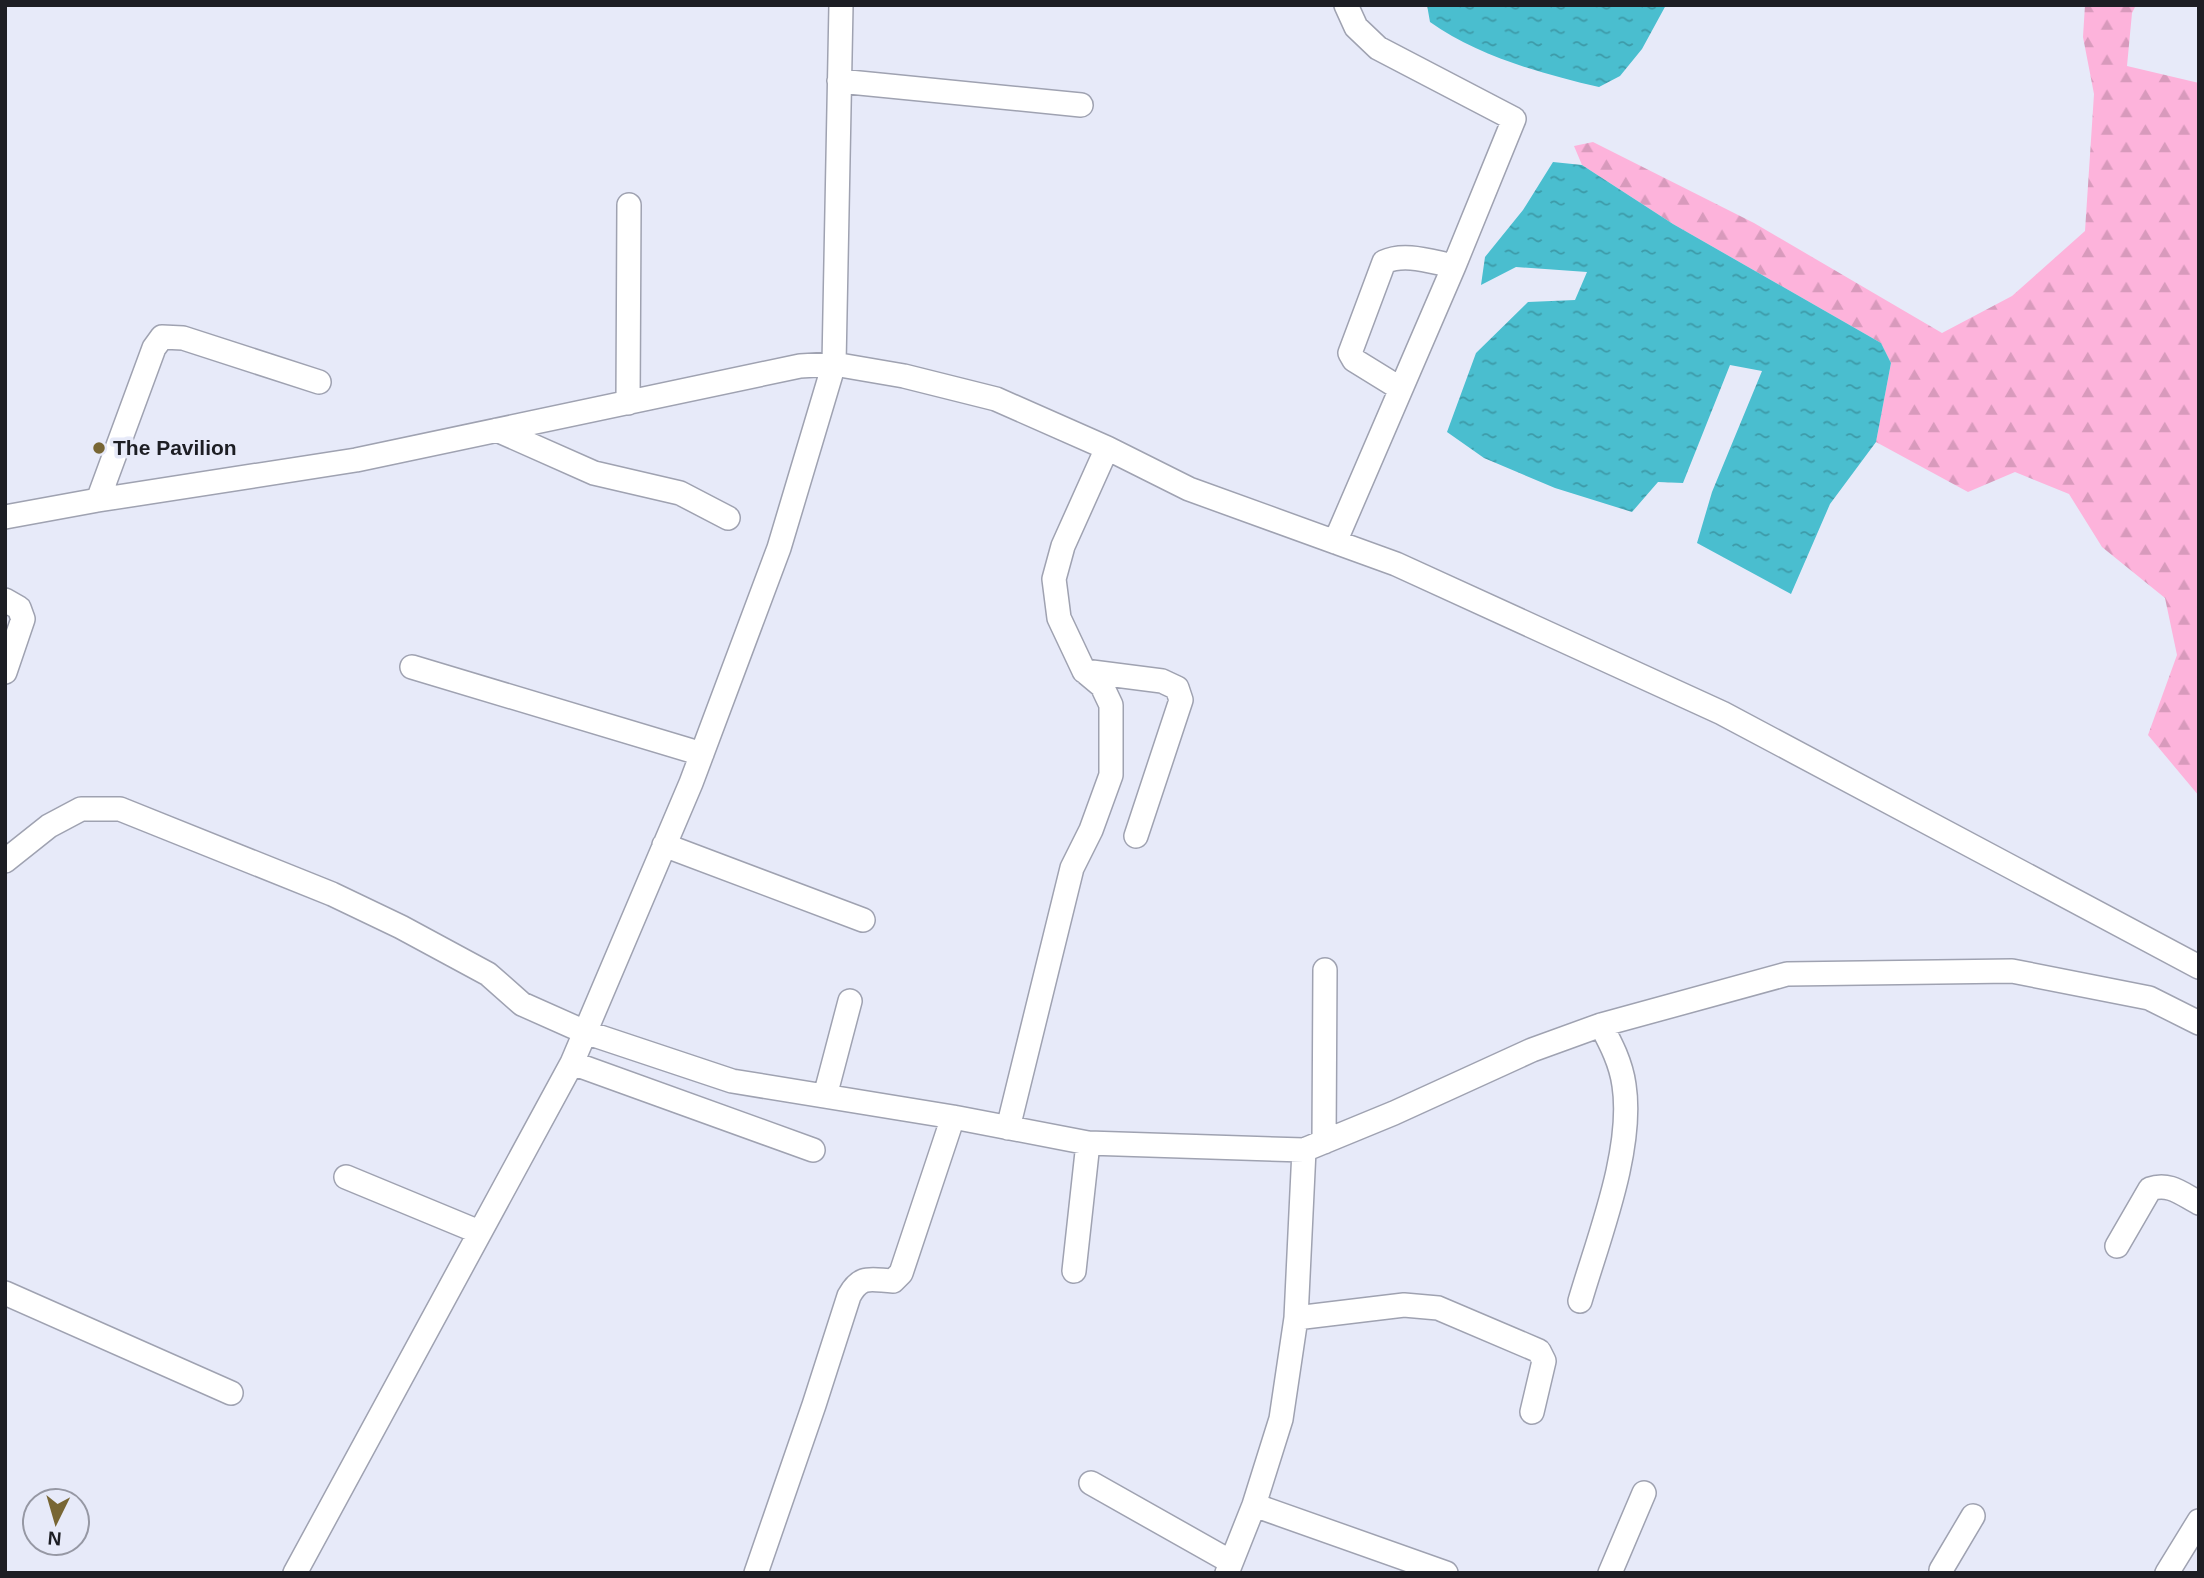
<svg xmlns="http://www.w3.org/2000/svg" width="2204" height="1578" viewBox="0 0 2204 1578" font-family="Helvetica,sans-serif">
	<style>
		.forest { fill: url(#forest-firs) }
		.water { fill: url(#water-ripples) }
		.lines { fill: none; stroke-linecap: round; stroke-linejoin: round }
		.minor-casing { stroke: #9fa2b1; stroke-width: 26 }
		.minor { stroke: #fff; stroke-width: 23 }
		.poi-dot { fill: #786634; stroke: #e7eaf9; stroke-width: 2.5 }
		.labels { text-anchor: middle; stroke-width: 7; stroke-linejoin: round; paint-order: stroke }
		.poi-label { font-size: 21px; font-weight: bold; fill: #1d1e24; stroke: #e7eaf9; text-anchor: start }
	</style>
	<defs>
		<pattern id="forest-firs" width="22" height="20" patternUnits="userSpaceOnUse" patternTransform="scale(1.75)"><rect width="22" height="20" fill="#fdb3db"/><path d="M5 1l3.5 6h-7zM16 11l3.5 6h-7z" fill="#d89abc"/></pattern>
		<pattern id="water-ripples" width="26" height="14" patternUnits="userSpaceOnUse" patternTransform="scale(1.75)"><rect width="26" height="14" fill="#4abecf"/><path d="M2 4q2-2 4 0t4 0M15 11q2-2 4 0t4 0" fill="none" stroke="#3d9aa8"/></pattern>
	</defs>
	<rect width="100%" height="100%" fill="#e7eaf9"/>
	<path class="forest" d="M2085,5H2136L2132,13L2127,66L2199,83V796L2148,735L2177,655L2165,598L2102,547L2069,494L2015,472L1968,492L1876,442L1891,363L1881,343L1673,224L1582,165L1574,146L1593,142L1754,223L1942,333L2012,296L2085,231L2094,94L2083,37Z"/>
	<path class="water" d="M1427,5H1666L1642,49L1620,76L1599,87C1542,74 1478,56 1430,22Z
		M1553,162L1582,165L1673,224L1881,343L1891,363L1876,442L1830,504L1791,594L1697,543L1712,492L1762,371L1730,365L1683,483L1658,482L1632,512L1555,488L1484,458L1447,432L1476,353L1528,302L1575,300L1587,272L1516,267L1481,285L1485,257L1523,210Z"/>
	<g class="lines">
		<defs>
			<path id="minor" d="M839,81L1081,105
				M1401,389L1354,360L1350,353L1384,262C1405,252 1432,262 1454,266
				M628,403L629,205
				M497,430L594,473L680,493L728,518
				M1107,448L1063,546L1054,579L1059,618L1084,671L1162,681L1177,688L1181,700L1136,836
				M98,500L154,348L162,337L183,338L319,382
				M5,517L98,500L356,460L800,366L834,364L904,376L996,399L1107,448L1189,489L1396,564L1722,713L2199,967
				M1335,542L1454,266L1514,119L1378,48L1356,27L1346,5
				M5,600L19,608L23,619L5,672
				M412,667L702,754
				M664,845L863,920
				M5,861L49,826L81,809H120L332,894L401,927L488,974L522,1004L585,1032L732,1081L953,1117L1088,1143L1304,1150L1394,1113L1532,1050L1601,1025L1787,974L2012,971L2149,998L2199,1023
				M572,1063L813,1150
				M825,1096L850,1001
				M1008,1128L1072,868L1091,830L1111,775V705L1102,686L1084,671
				M1324,1142L1325,970
				M346,1177L479,1232
				M2117,1246L2150,1189C2169,1182 2182,1194 2199,1203
				M1074,1271L1088,1143
				M5,1293L231,1393
				M1580,1301C1598,1239 1634,1150 1624,1085C1621,1063 1611,1044 1601,1025
				M1296,1318L1404,1305L1438,1308L1539,1351L1544,1361L1532,1412
				M1091,1483L1231,1562
				M1254,1505L1446,1573
				M295,1573L572,1063L691,783L779,548L834,364L841,5
				M756,1573L814,1405L849,1296C861,1274 871,1280 893,1281L901,1273L953,1117
				M1227,1573L1254,1505L1281,1419L1296,1318L1304,1150
				M1610,1573L1644,1493
				M1942,1573L1941,1570L1973,1516
				M2167,1573L2199,1521"/>
		</defs>
		<use href="#minor" class="minor-casing"/>
		<use href="#minor" class="minor"/>
	</g>
	<circle class="poi-dot" cx="99" cy="448" r="7"/>
	<g class="labels">
		<g class="poi-label">
			<text x="113" y="455">The Pavilion</text>
		</g>
	</g>
	<rect width="2204" height="1578" fill="none" stroke="#1d1e24" stroke-width="14"/>
	<g transform="translate(56 1522) rotate(185)"><circle r="33" fill="#e7eaf9" stroke="#9698a4" stroke-width="2"/>
	<path d="M0-5L12 26L0 18L-12 26Z" fill="#786634"/>
	<text y="-10" font-size="19" font-weight="bold" text-anchor="middle" fill="#1d1e24">N</text>
	</g>
</svg>
